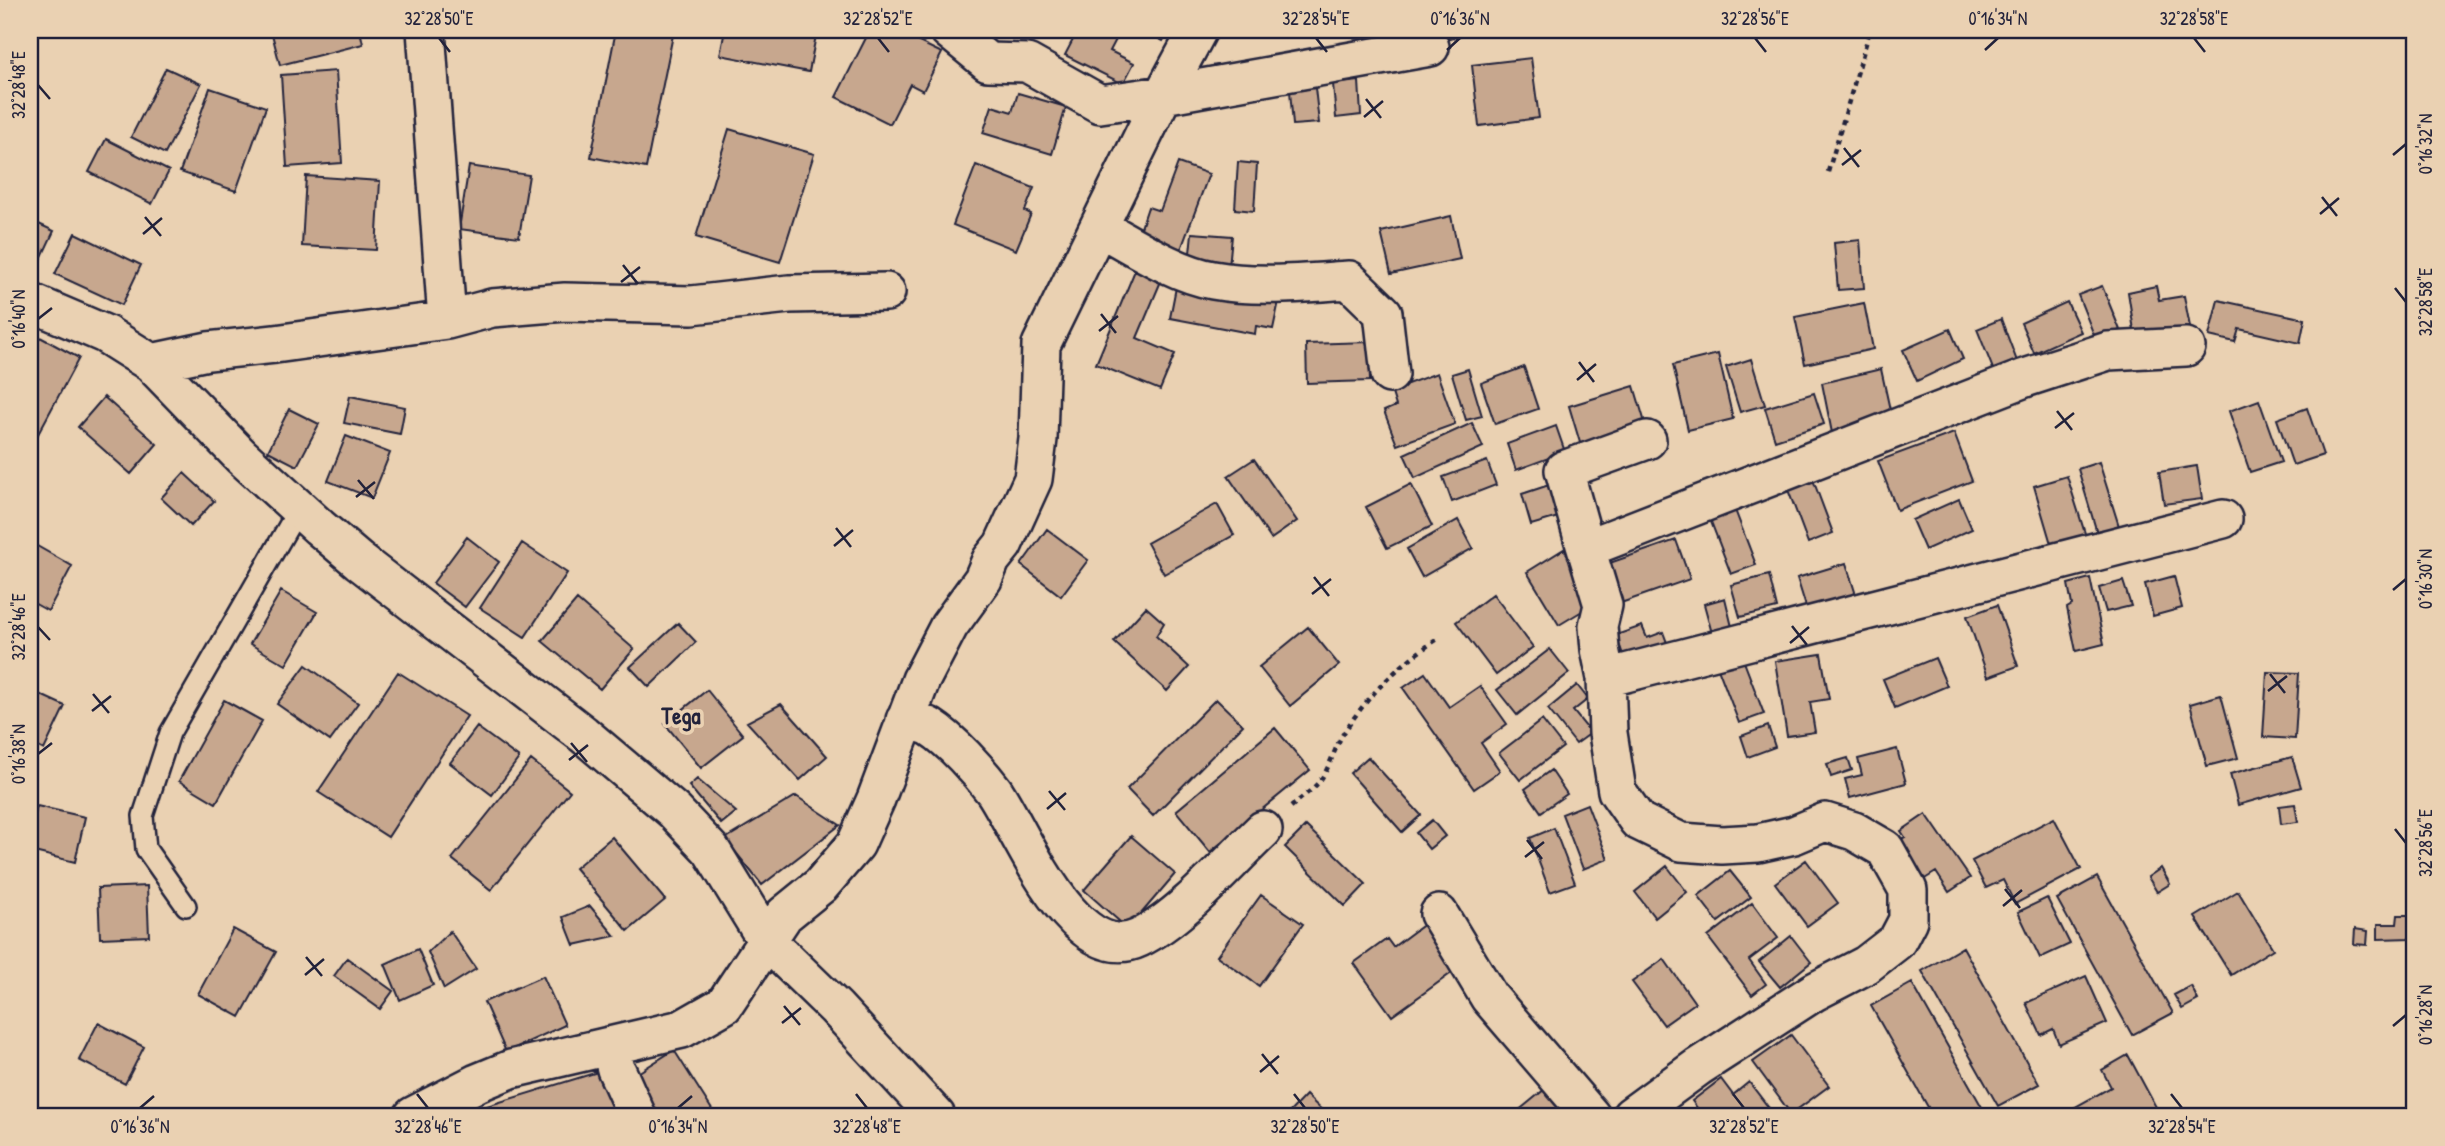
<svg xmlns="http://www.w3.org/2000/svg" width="2445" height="1146" viewBox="0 0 2445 1146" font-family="'Patrick Hand',sans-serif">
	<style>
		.building { fill: #c7a78e; stroke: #22223b; stroke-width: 2 }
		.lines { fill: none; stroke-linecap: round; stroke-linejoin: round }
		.lane-casing { stroke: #22223b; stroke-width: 24 }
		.street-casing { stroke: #22223b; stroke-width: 42 }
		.path { stroke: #22223b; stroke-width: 4.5; stroke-dasharray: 5 5; stroke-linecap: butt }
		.lane { stroke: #ead1b2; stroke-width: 19 }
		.street { stroke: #ead1b2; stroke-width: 37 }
		.ticks { fill: none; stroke: #22223b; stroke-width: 2.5 }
		.labels { text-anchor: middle; stroke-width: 7; stroke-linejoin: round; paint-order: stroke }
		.quarter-label { font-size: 23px; font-weight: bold; fill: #22223b; stroke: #ead1b2 }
		.neatline { fill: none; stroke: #22223b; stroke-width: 2.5 }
		.ticks-label { font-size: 18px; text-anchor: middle; fill: #22223b }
	</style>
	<rect width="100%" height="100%" fill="#ead1b2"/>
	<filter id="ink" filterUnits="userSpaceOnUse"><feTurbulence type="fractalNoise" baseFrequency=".0143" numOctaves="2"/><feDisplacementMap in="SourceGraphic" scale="14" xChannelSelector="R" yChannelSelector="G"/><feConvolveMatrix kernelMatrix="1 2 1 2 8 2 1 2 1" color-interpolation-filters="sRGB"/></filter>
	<g filter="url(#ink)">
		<path class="building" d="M271,30H360L363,44L280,65Z
			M616,30H674L646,168L591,157Z
			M725,30H817L809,72L720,55Z
			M870,30H894L942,53L923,91L910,84L890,124L836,97Z
			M1078,30H1121L1110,51L1134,63L1123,84L1065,55Z
			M1142,30H1169L1163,41Z
			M1444,30H1473V31L1447,40Z
			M1531,58L1539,118L1479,126L1472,65Z
			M166,68L201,84L165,154L131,137Z
			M336,71L342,163L287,167L281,75Z
			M1359,81L1361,115L1336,118L1333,84Z
			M210,88L266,107L236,191L180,172Z
			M1315,88L1319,123L1293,125L1290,91Z
			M1018,93L1066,107L1052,154L983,133L992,106L1012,112Z
			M729,129L814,154L780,262L696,237Z
			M106,139L169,171L152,204L89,172Z
			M1238,162L1257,164L1254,211L1235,209Z
			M1178,163L1209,174L1181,249L1139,234L1148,207L1160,211Z
			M976,165L1034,188L1025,211L1031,214L1016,250L953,225Z
			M469,166L529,175L519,237L459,229Z
			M306,176L380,181L376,250L302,246Z
			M1451,216L1460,259L1391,274L1381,232Z
			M30,220L54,231L30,282Z
			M75,233L141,265L122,305L55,274Z
			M1192,233L1232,236L1229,267L1189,263Z
			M1860,240L1864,288L1838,290L1834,243Z
			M1138,263L1164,274L1137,338L1175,354L1160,390L1096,364Z
			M1177,282L1279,301L1273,329L1256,326L1255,334L1170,318Z
			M2102,286L2120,330L2096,340L2078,295Z
			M2156,286L2159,300L2184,296L2190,327L2135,337L2128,292Z
			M2218,300L2305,319L2300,343L2239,329L2235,342L2209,336Z
			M2067,302L2081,332L2034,353L2021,323Z
			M1864,303L1873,349L1805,364L1795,317Z
			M2001,319L2018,364L1995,374L1977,329Z
			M1950,329L1963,359L1917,381L1903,350Z
			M40,337L79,358L30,449V356Z
			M1369,342L1370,381L1307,383L1306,344Z
			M1718,354L1733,419L1688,430L1673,365Z
			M1751,359L1765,405L1740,412L1726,367Z
			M1524,367L1538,409L1495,424L1481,383Z
			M1468,369L1482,416L1466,420L1452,374Z
			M1881,369L1892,419L1832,433L1822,383Z
			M1437,373L1455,424L1397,445L1384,411L1396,406L1391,390Z
			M1634,386L1646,426L1581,446L1569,406Z
			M1814,393L1824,424L1775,440L1765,408Z
			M350,396L405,407L400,434L344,423Z
			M104,397L157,444L131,474L78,427Z
			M2259,400L2281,462L2250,472L2229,411Z
			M2307,408L2323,455L2293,465L2277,419Z
			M289,409L319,424L297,466L268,451Z
			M1472,423L1483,447L1415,478L1404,454Z
			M1556,426L1565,452L1516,470L1507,444Z
			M1954,433L1972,481L1897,510L1878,461Z
			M346,436L390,453L372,498L328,481Z
			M1254,459L1297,521L1271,539L1228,476Z
			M1487,461L1496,485L1452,502L1443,477Z
			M2099,462L2123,539L2101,546L2078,469Z
			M2197,466L2202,499L2164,504L2159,472Z
			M184,473L214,501L191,526L161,498Z
			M2067,476L2088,543L2054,554L2034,486Z
			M1812,477L1833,533L1808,543L1787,487Z
			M1555,483L1565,515L1531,525L1522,494Z
			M1411,484L1432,526L1387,548L1366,507Z
			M1959,499L1972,529L1925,550L1912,520Z
			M1217,504L1234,535L1164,574L1147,543Z
			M1735,510L1756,565L1731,574L1710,519Z
			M1458,520L1473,548L1422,577L1407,549Z
			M1047,529L1088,560L1061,596L1021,565Z
			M467,537L499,562L465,607L433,583Z
			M1676,540L1690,579L1618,604L1598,567Z
			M30,542L72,566L48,611L30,601Z
			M522,543L567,573L525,637L480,608Z
			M1564,549L1597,602L1559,625L1527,572Z
			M1846,563L1856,595L1807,610L1797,578Z
			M1769,575L1777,608L1740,617L1731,585Z
			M2174,576L2182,608L2153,616L2145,584Z
			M2090,578L2104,644L2076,651L2067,608L2072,605L2068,584Z
			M2123,581L2131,606L2106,612L2099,588Z
			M281,591L317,612L286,665L250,644Z
			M1493,594L1533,647L1496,675L1456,622Z
			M1725,598L1733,631L1713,637L1704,604Z
			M577,600L634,649L600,689L542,641Z
			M1997,605L2018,666L1988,677L1967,616Z
			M1146,607L1164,623L1156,636L1189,667L1167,691L1114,642Z
			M678,623L696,642L649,687L630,667Z
			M1642,626L1647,638L1663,632L1670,651L1627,666L1616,635Z
			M1308,627L1339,665L1290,706L1259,667Z
			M1550,649L1569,673L1517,715L1497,690Z
			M1821,654L1829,699L1810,702L1815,732L1787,736L1775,661Z
			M1935,658L1947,686L1895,708L1883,679Z
			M1743,659L1764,714L1739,723L1718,668Z
			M306,665L358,703L330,741L277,704Z
			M398,672L467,716L388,837L318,792Z
			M2267,672L2299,673L2295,739L2263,737Z
			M1425,673L1449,707L1480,686L1507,724L1481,743L1500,771L1474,789L1403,688Z
			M1577,685L1588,699L1573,711L1591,733L1576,744L1548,709Z
			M30,690L65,706L44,750L30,743Z
			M707,690L743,735L701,768L665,724Z
			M2221,695L2238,758L2207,766L2190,704Z
			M1216,699L1243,725L1153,816L1127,789Z
			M224,700L262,721L216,803L179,781Z
			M781,704L827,756L800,780L747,722Z
			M1542,720L1563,747L1520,780L1499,753Z
			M1768,726L1775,747L1748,757L1741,736Z
			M477,727L519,758L492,795L450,763Z
			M1275,728L1310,770L1210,852L1176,811Z
			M1897,749L1906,783L1850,798L1845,779L1862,775L1858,759Z
			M1368,757L1421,815L1402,832L1350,773Z
			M2292,757L2301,787L2238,805L2230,774Z
			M1848,758L1852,770L1831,777L1827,764Z
			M531,760L570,791L491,890L452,859Z
			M1551,770L1567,794L1541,812L1525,789Z
			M697,779L736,812L721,824L689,786Z
			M796,796L840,825L762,885L725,839Z
			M1587,804L1608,859L1583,869L1562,814Z
			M2295,804L2298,822L2281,824L2279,806Z
			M37,806L85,817L75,862L30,851V835Z
			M1926,814L1970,878L1949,892L1936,872L1923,880L1897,841L1905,837L1901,831Z
			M2054,818L2081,869L2015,904L2003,880L1986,888L1972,861Z
			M1432,820L1445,836L1429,849L1416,833Z
			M1306,826L1366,884L1345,906L1285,847Z
			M1554,828L1575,883L1550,892L1530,838Z
			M1131,836L1175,874L1128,929L1084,890Z
			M612,837L665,900L628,931L575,868Z
			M1806,860L1838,903L1807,926L1775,883Z
			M1667,866L1687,892L1655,918L1635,892Z
			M2161,868L2170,884L2157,892L2148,877Z
			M1730,871L1751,897L1718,922L1698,896Z
			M2097,877L2173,1013L2132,1035L2057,899Z
			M147,886L149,936L100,938L98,888Z
			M2238,891L2273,949L2231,975L2195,917Z
			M1261,895L1303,924L1259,986L1217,956Z
			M2047,898L2070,944L2040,958L2018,912Z
			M1752,903L1778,938L1749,960L1766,984L1752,995L1708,937Z
			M590,906L615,936L574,945L563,917Z
			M2398,915H2411V938L2378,939V924H2397Z
			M1424,924L1457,969L1392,1016L1354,963L1387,939L1393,947Z
			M233,929L276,952L240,1017L198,994Z
			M2355,929L2368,931L2367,945L2354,944Z
			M450,931L476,969L444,989L428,952Z
			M1791,936L1811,962L1780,987L1759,962Z
			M1963,947L2039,1084L1998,1106L1922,971Z
			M418,949L433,985L400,1000L385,964Z
			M347,958L393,991L380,1009L334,976Z
			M1664,959L1695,1003L1664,1025L1632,982Z
			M543,976L565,1025L506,1052L484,1002Z
			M2086,976L2107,1023L2059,1044L2053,1029L2041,1035L2026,1003Z
			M1912,983L1987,1116H1933L1871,1006Z
			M2191,986L2198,1000L2182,1009L2174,995Z
			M98,1023L144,1047L125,1084L79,1060Z
			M1791,1035L1829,1086L1791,1114L1753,1062Z
			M674,1050L716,1116H659L633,1076Z
			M2128,1055L2156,1107L2140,1116H2076L2072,1109L2111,1087L2102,1070Z
			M601,1071L615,1116H479L477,1109Z
			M1721,1079L1733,1095L1749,1082L1775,1116H1703L1692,1101Z
			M1545,1089L1568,1116H1512Z
			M1306,1095L1328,1116H1286Z"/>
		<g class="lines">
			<defs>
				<path id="lane" d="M186,906L146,849L143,816L170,733L299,508"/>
				<path id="street" d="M426,30L447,320
					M949,30L988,62L1027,63L1100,104L1163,95L1430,47
					M1099,227C1132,245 1176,274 1213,280C1257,288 1304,283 1349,280L1383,313L1390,374
					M30,302L105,334L151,363L241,456L319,527L359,561L583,734L674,811L711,850L767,941L836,1008L936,1116
					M151,363L208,351L275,344L447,320L492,308L565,302L692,305L789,294L886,292
					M1585,545L1564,470L1647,440
					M1606,678L1600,649L1598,626L1603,605L1585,545L1603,542L2025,378L2108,351L2186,347
					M905,720C912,722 923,723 930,727C952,741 978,770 994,791C1021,830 1074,969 1139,938C1181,918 1228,863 1263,830
					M1439,914L1489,997L1591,1116
					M610,1046L616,1069L637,1116
					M413,1116L477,1083L511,1069L682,1029L724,1005L784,915L821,885L856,844L876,799L921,680L949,626L983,579L991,560L1003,545L1033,479L1038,439L1041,345L1163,95L1198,30
					M1631,1116L1698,1067L1814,992L1866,965L1897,941L1908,920V890L1885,849L1854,831L1825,822L1794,835L1758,843L1722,845L1681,842L1638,821L1617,791L1608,733L1606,678L2223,519"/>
			</defs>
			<use href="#lane" class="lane-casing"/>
			<use href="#street" class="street-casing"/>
			<path class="path" d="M1828,172L1870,30
				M1291,807C1300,799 1311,791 1319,782C1330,768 1334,749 1343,734C1367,696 1400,663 1438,639"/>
			<use href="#lane" class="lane"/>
			<use href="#street" class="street"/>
		</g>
	</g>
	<path class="ticks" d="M439,38L450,52M878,38L889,52M1316,38L1327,52M1755,38L1766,52M2194,38L2205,52M1447,50L1460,38M1985,50L1998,38M38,85L50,99M1366,99L1381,118M1364,117L1383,101M1844,148L1859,167M2393,155L2406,144M1842,165L1861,150M2322,197L2337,216M2320,214L2339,198M145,217L161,236M143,234L162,218M623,265L638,284M621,282L640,267M2395,288L2406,302M1101,314L1116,333M38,319L52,308M1099,331L1118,316M1579,362L1594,382M1577,380L1596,364M2057,411L2072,430M2055,428L2074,413M358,480L374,499M356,497L375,482M836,528L851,547M834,546L853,530M1314,577L1329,596M2393,590L2406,579M1312,594L1331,579M1792,626L1807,645M38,627L50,640M1790,643L1809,627M2270,674L2285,693M2268,691L2287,676M93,694L109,713M92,711L111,696M571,743L587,762M38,754L52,743M569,760L588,745M1049,791L1065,810M1047,809L1066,793M2395,829L2406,843M1527,840L1542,859M1525,857L1544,842M2005,889L2020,908M2003,906L2022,890M306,957L322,976M305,975L324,959M784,1006L800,1025M782,1023L801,1008M2393,1026L2406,1015M1262,1054L1278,1074M1260,1072L1279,1056M417,1094L428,1108M856,1094L867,1108M1294,1094L1305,1108M1733,1094L1744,1108M2171,1094L2182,1108M140,1108L154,1096M678,1108L692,1096"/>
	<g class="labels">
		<g class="quarter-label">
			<text x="681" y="724">Tega</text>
		</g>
	</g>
	<rect width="2445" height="1146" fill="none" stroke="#ead1b2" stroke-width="77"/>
	<rect x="38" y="38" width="2368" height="1070" class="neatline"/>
	<g class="ticks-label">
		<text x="439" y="25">32°28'50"E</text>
		<text x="878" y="25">32°28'52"E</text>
		<text x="1316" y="25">32°28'54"E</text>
		<text x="1460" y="25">0°16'36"N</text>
		<text x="1755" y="25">32°28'56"E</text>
		<text x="1998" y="25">0°16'34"N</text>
		<text x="2194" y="25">32°28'58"E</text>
		<text transform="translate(19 85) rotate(-90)" y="6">32°28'48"E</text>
		<text transform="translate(2426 144) rotate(-90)" y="6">0°16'32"N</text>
		<text transform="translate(2426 302) rotate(-90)" y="6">32°28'58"E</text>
		<text transform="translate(19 319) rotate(-90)" y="6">0°16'40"N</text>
		<text transform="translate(2426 579) rotate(-90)" y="6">0°16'30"N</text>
		<text transform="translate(19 627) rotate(-90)" y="6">32°28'46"E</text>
		<text transform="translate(19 754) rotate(-90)" y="6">0°16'38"N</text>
		<text transform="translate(2426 843) rotate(-90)" y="6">32°28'56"E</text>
		<text transform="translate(2426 1015) rotate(-90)" y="6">0°16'28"N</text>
		<text x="140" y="1133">0°16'36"N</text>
		<text x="428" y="1133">32°28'46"E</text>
		<text x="678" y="1133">0°16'34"N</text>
		<text x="867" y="1133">32°28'48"E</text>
		<text x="1305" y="1133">32°28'50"E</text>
		<text x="1744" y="1133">32°28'52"E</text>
		<text x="2182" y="1133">32°28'54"E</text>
	</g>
</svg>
